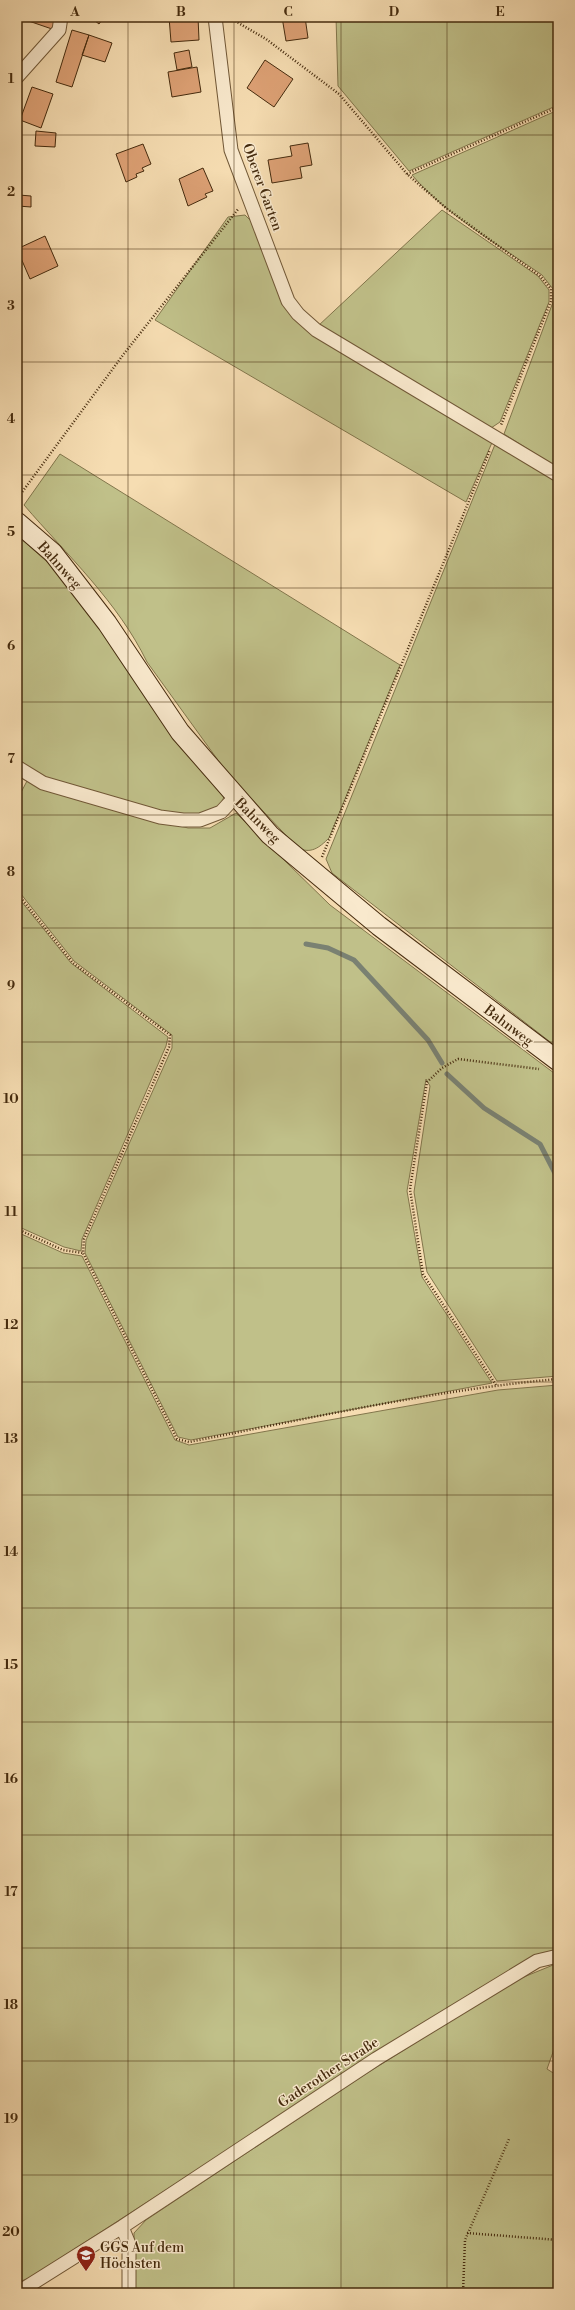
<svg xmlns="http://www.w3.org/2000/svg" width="575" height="2310" viewBox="0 0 575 2310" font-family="'Libre Bodoni',serif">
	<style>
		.green { fill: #c0c089; stroke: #82764c }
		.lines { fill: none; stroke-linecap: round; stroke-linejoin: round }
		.stream { stroke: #7a8172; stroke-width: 5 }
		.building { fill: #dda175; stroke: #452b0e }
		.street-casing { stroke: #715837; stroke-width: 15 }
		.secondary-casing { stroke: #452b0e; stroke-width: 21 }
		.path { stroke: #452b0e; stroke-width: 2.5; stroke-dasharray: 1 2; stroke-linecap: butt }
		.street { stroke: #f9e9cd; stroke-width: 13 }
		.secondary { stroke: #f9e9cd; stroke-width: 19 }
		.grid { fill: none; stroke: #452b0e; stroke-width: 1; stroke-opacity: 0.55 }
		.labels { text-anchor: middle; stroke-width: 3; stroke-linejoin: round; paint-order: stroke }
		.street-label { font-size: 14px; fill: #452b0e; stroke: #f9e9cd }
		.poi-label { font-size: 14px; fill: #452b0e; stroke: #f9e9cd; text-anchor: start }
		.neatline { fill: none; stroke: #452b0e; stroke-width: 1.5 }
		.grid-label { font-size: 13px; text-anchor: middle; font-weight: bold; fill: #452b0e }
	</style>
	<rect width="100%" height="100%" fill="#f6ddb2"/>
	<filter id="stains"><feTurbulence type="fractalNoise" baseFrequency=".005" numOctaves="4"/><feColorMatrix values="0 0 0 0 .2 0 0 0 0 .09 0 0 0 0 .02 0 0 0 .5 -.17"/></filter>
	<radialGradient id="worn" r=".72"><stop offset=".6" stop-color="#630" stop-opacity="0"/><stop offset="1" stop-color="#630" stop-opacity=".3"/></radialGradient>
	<path class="green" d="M336,17H558V105L409,171L338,86Z
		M558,110V468L504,434L553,302V289L542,275C499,245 446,215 412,175Z
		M442,210L538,276L549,290V302L500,422L491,428L318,326Z
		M245,215L254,224L287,307L494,438L466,502L155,320L228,217Z
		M496,442L558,479V1048L332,873L326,859Z
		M60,454L400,665L329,838C319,848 311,854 298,848L228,774L147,662C118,602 67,555 24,505Z
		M17,535L55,569L81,602L224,797L218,809L188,816L160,812L53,783L34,773L18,760Z
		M27,781L92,804L188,828H210L236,813L330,905L558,1076V1376L497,1381L427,1272L414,1192L430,1086L426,1079L407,1191L422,1277L492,1383L191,1440L178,1437L85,1253L86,1240L172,1048V1035L74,961L17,889V800Z
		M17,896L71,963L168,1037L166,1046L82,1239L81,1251L64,1247L17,1226Z
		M17,1232L63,1253L82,1256L175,1440L189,1445L498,1390L558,1385V1949L545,1953L476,1990L31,2277L17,2283Z
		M558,1963V2038L547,2069L558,2076V2229L555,2233L558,2234V2293H134V2233L146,2220L364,2075L514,1981Z"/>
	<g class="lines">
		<path class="stream" d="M306,944L328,948L354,960L428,1040L442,1063
			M447,1074L484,1108L540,1144L558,1179"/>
	</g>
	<path class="building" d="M17,17H56L52,29Z
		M90,17H104L99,24Z
		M169,17H198L199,40L171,42Z
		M282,17H305L308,38L286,41Z
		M72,30L89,35L72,87L56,82Z
		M89,35L112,43L105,62L82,55Z
		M189,50L192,67L177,70L174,53Z
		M265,60L293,79L274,107L247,88Z
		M197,67L201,92L172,97L168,72Z
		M32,87L53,94L41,128L20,120Z
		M36,131L56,133L55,147L35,146Z
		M308,143L312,165L300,167L302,178L272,183L268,160L292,156L290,146Z
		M143,144L151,164L142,168L144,171L136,174L137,177L126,182L116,154Z
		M203,168L213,191L205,194L207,197L188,206L179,179Z
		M19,195L31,196V207L18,206Z
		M45,236L58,266L30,279L17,249Z"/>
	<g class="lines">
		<defs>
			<path id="street" d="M215,17L231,150L288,301L298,314L316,330L558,475
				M17,77L59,30L61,17
				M17,767L43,783L160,817L183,820H200L221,812L235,797
				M122,2227L129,2244V2293
				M17,2293L122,2227L376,2059L537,1961L558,1956"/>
			<path id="secondary" d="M17,522L53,553L107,623L180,732L270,835L379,926L558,1061"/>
		</defs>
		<use href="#street" class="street-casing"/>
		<use href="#secondary" class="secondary-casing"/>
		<path class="path" d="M230,18L266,39L339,94L407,174L446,208L540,276L551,289V301L501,425
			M407,174L558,107
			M17,499L123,355L239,208
			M17,792L21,786
			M322,857L490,450
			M17,893L73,963L170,1035L169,1047L84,1239L83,1253L177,1439L189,1442C311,1418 434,1390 558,1379
			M17,1229L63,1250L83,1253
			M496,1385L423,1274L410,1189L427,1082L442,1068L458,1059L539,1069
			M467,2233L558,2240
			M463,2293L465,2240L509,2139"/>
		<use href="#street" class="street"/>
		<use href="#secondary" class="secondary"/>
	</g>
	<path class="grid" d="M128,17V2293M234,17V2293M341,17V2293M447,17V2293M17,135H558M17,249H558M17,362H558M17,475H558M17,588H558M17,702H558M17,815H558M17,928H558M17,1042H558M17,1155H558M17,1268H558M17,1382H558M17,1495H558M17,1608H558M17,1722H558M17,1835H558M17,1948H558M17,2061H558M17,2175H558"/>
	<defs>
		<symbol id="school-pin" viewBox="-11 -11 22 30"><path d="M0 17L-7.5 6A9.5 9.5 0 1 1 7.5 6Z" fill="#8f2418" stroke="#f9e9cd"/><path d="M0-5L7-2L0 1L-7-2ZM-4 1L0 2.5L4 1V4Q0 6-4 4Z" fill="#fff"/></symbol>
	</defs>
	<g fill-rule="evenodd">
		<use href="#school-pin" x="75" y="2244" width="22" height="30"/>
	</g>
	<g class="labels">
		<g class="street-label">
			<text transform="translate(263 187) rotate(70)" y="5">Oberer Garten</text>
			<text transform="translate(60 565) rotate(48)" y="5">Bahnweg</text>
			<text transform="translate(258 820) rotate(45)" y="5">Bahnweg</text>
			<text transform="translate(509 1025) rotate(37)" y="5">Bahnweg</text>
			<text transform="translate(328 2072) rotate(-33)" y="5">Gaderother Straße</text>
		</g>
		<g class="poi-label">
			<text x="100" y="2252">GGS Auf dem<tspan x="100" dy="16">Höchsten</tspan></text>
		</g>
	</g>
	<rect width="575" height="2310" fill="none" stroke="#f6ddb2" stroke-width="44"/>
	<rect x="22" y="22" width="531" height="2266" class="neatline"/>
	<g class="grid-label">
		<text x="75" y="16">A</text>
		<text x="181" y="16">B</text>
		<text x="288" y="16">C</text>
		<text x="394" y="16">D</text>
		<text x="500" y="16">E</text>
		<text x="11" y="83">1</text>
		<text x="11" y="196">2</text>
		<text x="11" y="310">3</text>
		<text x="11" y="423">4</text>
		<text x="11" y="536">5</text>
		<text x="11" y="650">6</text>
		<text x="11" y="763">7</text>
		<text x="11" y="876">8</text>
		<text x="11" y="990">9</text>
		<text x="11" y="1103">10</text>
		<text x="11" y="1216">11</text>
		<text x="11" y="1329">12</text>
		<text x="11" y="1443">13</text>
		<text x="11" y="1556">14</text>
		<text x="11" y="1669">15</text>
		<text x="11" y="1783">16</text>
		<text x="11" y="1896">17</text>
		<text x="11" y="2009">18</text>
		<text x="11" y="2123">19</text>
		<text x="11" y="2236">20</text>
	</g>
	<rect width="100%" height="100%" filter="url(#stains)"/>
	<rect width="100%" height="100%" fill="url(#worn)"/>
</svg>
